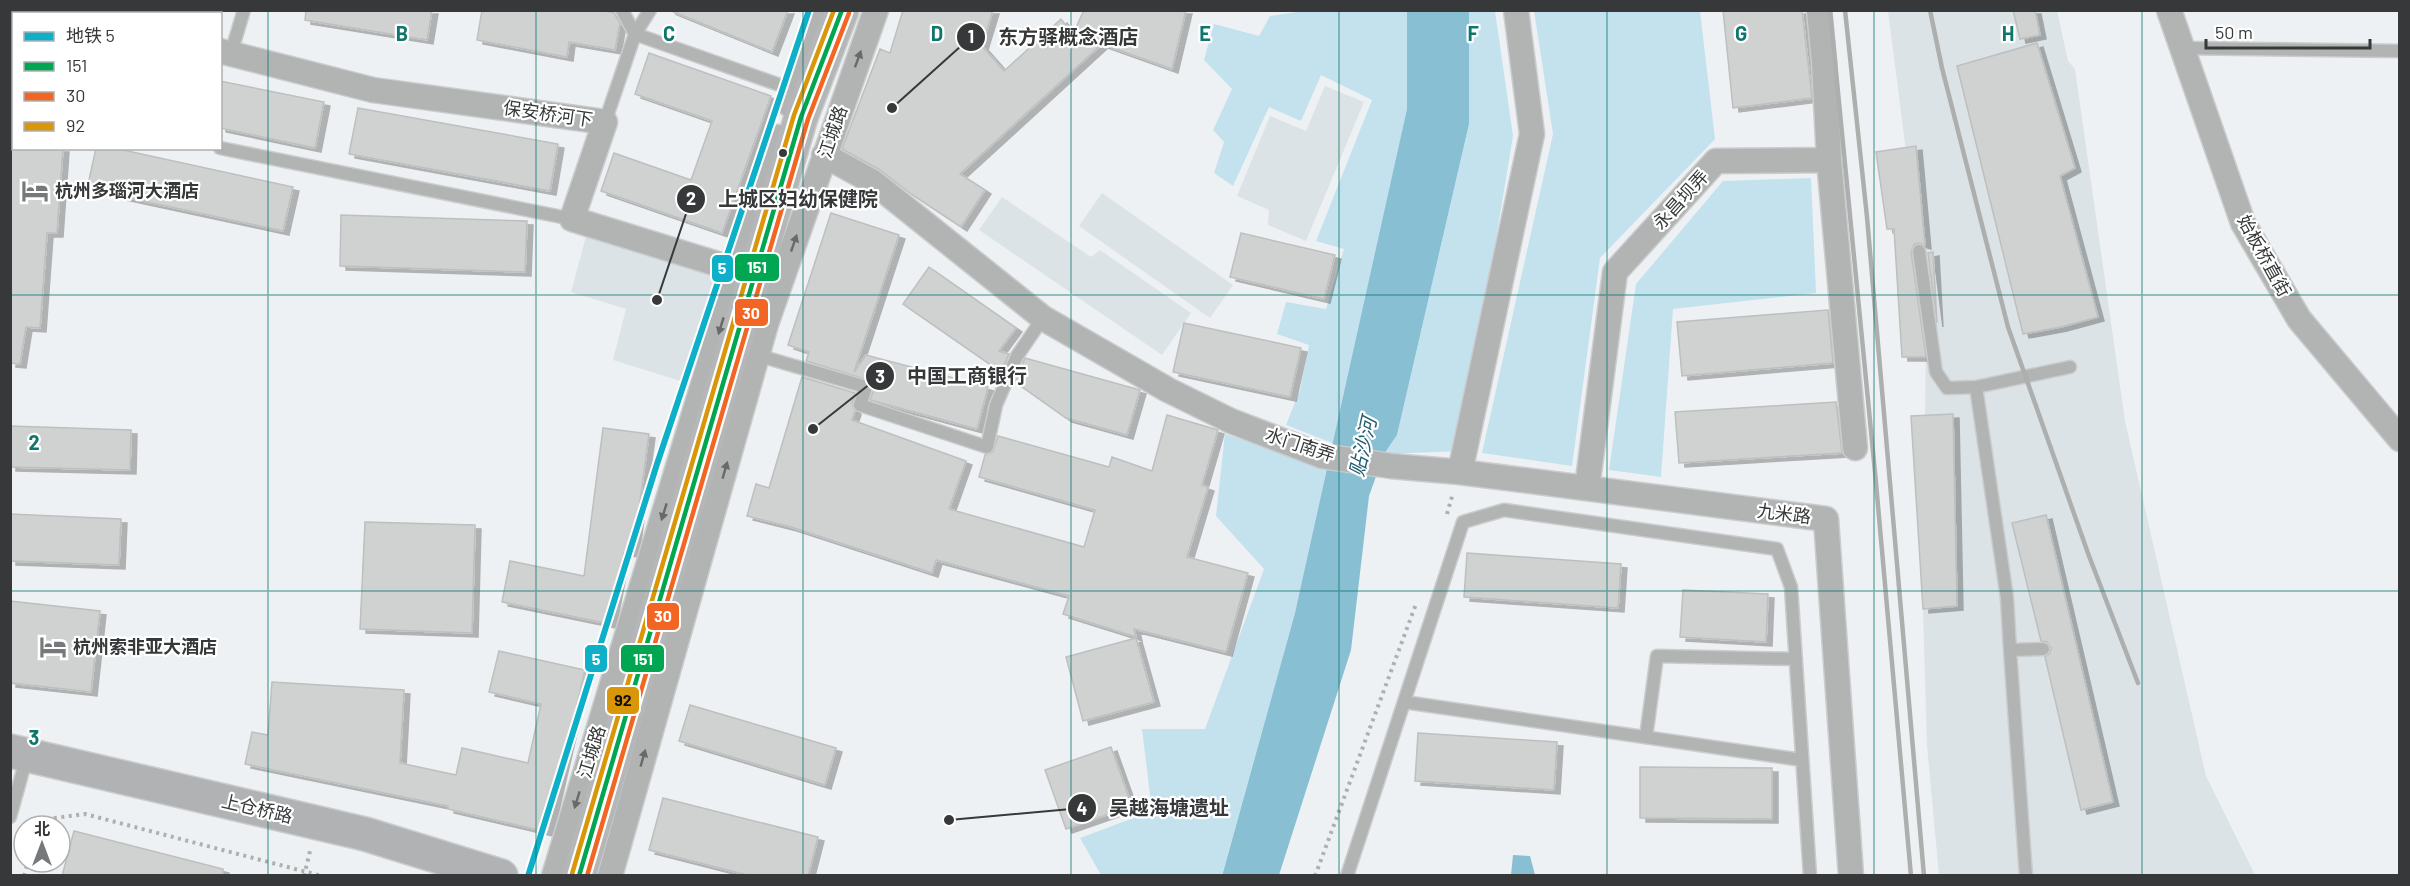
<svg xmlns="http://www.w3.org/2000/svg" width="2410" height="886" viewBox="0 0 2410 886" font-family="Barlow,'Noto Sans SC',sans-serif">
	<style>
		.built { fill: #dbe3e7 }
		.green { fill: #c3e2ee }
		.water { fill: #88bfd2 }
		.building { fill: #d0d1d1; stroke: #bebfbf; stroke-width: 1.5; filter: url(#shadow) }
		.lines { fill: none; stroke-linecap: round; stroke-linejoin: round }
		.lane-casing { stroke: #cacccd; stroke-width: 15 }
		.street-casing { stroke: #cacccd; stroke-width: 27 }
		.secondary-casing { stroke: #cacccd; stroke-width: 36 }
		.primary-casing { stroke: #cacccd; stroke-width: 36 }
		.path { stroke: #adb0b0; stroke-width: 4; stroke-dasharray: 3 4.5; stroke-linecap: butt }
		.lane { stroke: #b2b3b3; stroke-width: 12 }
		.street { stroke: #b2b3b3; stroke-width: 24 }
		.secondary { stroke: #b1b2b3; stroke-width: 33 }
		.primary { stroke: #b4b6b7; stroke-width: 33 }
		.rail { stroke: #adafaf; stroke-width: 4.5 }
		.bus-1-casing { stroke: #fff; stroke-width: 9 }
		.bus-2-casing { stroke: #fff; stroke-width: 9 }
		.bus-3-casing { stroke: #fff; stroke-width: 9 }
		.bus-1 { stroke: #00a651; stroke-width: 4.5 }
		.bus-2 { stroke: #f26522; stroke-width: 4.5 }
		.bus-3 { stroke: #da9609; stroke-width: 4.5 }
		.metro-1-casing { stroke: #fff; stroke-width: 10 }
		.metro-1 { stroke: #0db0c8; stroke-width: 6 }
		.oneway { fill: #68696a }
		.grid { fill: none; stroke: #0f766e; stroke-width: 1.5; stroke-opacity: 0.55 }
		.bus-dot { fill: #363839; stroke: #fff; stroke-width: 2 }
		.labels { text-anchor: middle; stroke-width: 4.5; stroke-linejoin: round; paint-order: stroke }
		.street-label { font-size: 18px; fill: #363839; stroke: #fff }
		.poi-label { font-size: 18px; font-weight: bold; fill: #363839; stroke: #fff; text-anchor: start }
		.water-label { font-size: 20px; font-style: italic; fill: #205d70; stroke: #fff }
		.grid-label { font-size: 20px; text-anchor: middle; font-weight: bold; fill: #0f766e; stroke: #fff; stroke-width: 4.5; stroke-linejoin: round; paint-order: stroke }
		.leader { fill: none; stroke: #363839; stroke-width: 2 }
		.callout-dot { fill: #363839; stroke: #fff; stroke-width: 2 }
		.mark-label { font-size: 18px; text-anchor: middle; font-weight: bold; fill: #fff }
		.callout-label { font-size: 20px; text-anchor: middle; font-weight: bold; fill: #363839; stroke: #fff; stroke-width: 4.5; stroke-linejoin: round; paint-order: stroke }
		.line-badge { stroke: #fff; stroke-width: 2 }
		.badge-label { font-size: 16px; text-anchor: middle; font-weight: bold; fill: #fff }
		.pale-badge-label { font-size: 16px; text-anchor: middle; font-weight: bold; fill: #111 }
	</style>
	<defs>
		<filter id="shadow"><feDropShadow dx="6" dy="4" stdDeviation="0" flood-color="#0004"/></filter>
	</defs>
	<rect width="100%" height="100%" fill="#eef1f3"/>
	<path class="built" d="M1888,11H2057L2068,61L2075,69L2125,421L2206,776L2255,875H1939L1927,746L1923,609L1926,327L1914,213Z
		M1325,86L1364,102L1306,241L1268,225L1269,210L1237,196L1270,116L1306,131Z
		M1102,193L1233,285L1210,318L1079,226Z
		M1002,197L1091,257L1100,250L1191,313L1162,355L979,230Z
		M589,225L725,270L690,384L613,360L626,309L571,292Z"/>
	<path class="green" d="M1310,10L1407,11V109L1335,444L1286,425L1300,390L1309,345L1277,334L1286,302L1326,309L1344,249L1316,241L1372,100L1321,75L1301,121L1269,107L1233,186L1214,173L1224,142L1213,130L1232,89L1204,60L1214,24L1259,36L1270,16Z
		M1469,11H1495L1513,136L1461,451L1384,454L1397,435L1469,124Z
		M1534,11H1700L1715,139L1600,258L1572,466L1482,453L1553,134Z
		M1811,178L1816,293L1673,309L1661,477L1609,470L1636,284L1723,181Z
		M1225,434L1329,467L1295,613L1222,875H1101L1080,838L1152,811L1142,729H1205L1264,569L1216,516Z"/>
	<path class="water" d="M1407,11H1469V124L1397,435L1384,454L1369,496L1351,650L1279,875L1222,876L1295,613L1407,109Z
		M1513,855L1530,856L1535,875H1511Z"/>
	<path class="building" d="M306,10H432L427,40L305,20Z
		M482,10H601L614,13L620,23L615,50L569,42L567,57L477,40Z
		M669,10H788L772,52Z
		M903,10H993L982,46L1004,71L1061,19L1073,34L1084,10H1186L1172,69L1102,44L960,174L985,190L961,227L911,194L880,170L842,149L880,49L890,53Z
		M1723,10H1802L1812,98L1733,108Z
		M2013,10H2035L2040,35L2020,39Z
		M2037,43L2075,168L2060,176L2098,317L2061,327L2023,334L1957,66Z
		M649,53L771,96L722,233L601,191L614,153L691,180L712,121L635,94Z
		M220,81L324,102L315,148L220,128Z
		M358,108L558,144L550,191L349,154Z
		M1916,146L1925,245L1918,243L1914,244L1911,252L1926,357H1902L1894,229H1887L1876,152Z
		M10,148H63L57,233H47L40,328L26,327L20,364L10,363Z
		M96,148H114L293,187L283,231L87,189Z
		M831,213L899,235L854,372L866,355L988,387L977,429L870,400L874,389L872,381L806,361L809,352L788,345Z
		M341,215L527,221L525,272L340,266Z
		M1241,233L1335,255L1324,299L1230,277Z
		M1933,252L1937,323L1928,253Z
		M929,267L1016,328L999,351L1009,354L1001,372L903,304Z
		M1828,310L1833,363L1682,376L1677,322Z
		M1184,323L1301,348L1290,397L1173,372Z
		M1025,358L1140,390L1127,435L1066,418L1015,382Z
		M802,377L855,393L852,403L855,411L852,420L966,461L949,509L1084,547L1095,510L979,477L985,455L993,452L998,436L1109,467L1112,457L1152,471L1167,415L1218,430L1202,485L1208,487L1187,557L1248,573L1226,652L1134,629L1136,637L1063,614L1069,596L936,560L932,573L791,527L747,516L756,484L769,488Z
		M1836,402L1842,453L1679,463L1675,412Z
		M1953,414L1957,606L1923,609L1911,416Z
		M10,426L131,430L130,470L10,467Z
		M603,428L649,434L633,553L624,552L610,624L502,602L510,561L584,576Z
		M10,514L121,519L119,565L10,561Z
		M2046,515L2113,802L2081,810L2045,657L2050,653L2051,648L2047,642L2041,641L2012,523Z
		M365,522L475,525L472,633L360,629Z
		M1467,553L1621,564L1618,608L1464,597Z
		M1683,590L1768,594L1766,642L1680,637Z
		M10,601L100,611L91,692L10,683Z
		M1136,638L1154,702L1083,721L1066,657Z
		M499,651L585,670L547,832L448,809V806L245,764L252,732L268,735L272,682L404,690L400,763L456,775L462,748L528,763L541,704L489,692Z
		M690,705L836,748L825,785L679,741Z
		M1418,733L1557,742L1554,790L1415,781Z
		M1111,747L1132,806L1066,829L1045,770Z
		M1640,767L1772,768V819L1640,818Z
		M663,798L818,837L808,876H751L649,850Z
		M74,831L223,869V876H62Z"/>
	<g class="lines">
		<defs>
			<path id="lane" d="M622,10L635,34L650,10
				M88,14L89,10
				M2182,48L2400,51
				M231,53L244,10
				M605,122L635,34L794,90
				M220,148L572,219
				M1919,251L1936,372L1947,388L1976,387L2070,367
				M757,355L866,387L860,405L987,447L996,405L1017,356L1043,318
				M1976,387L2007,598L2010,650L2043,649
				M2010,650L2026,876
				M1404,702L1802,760
				M1646,737L1657,656L1796,659
				M10,817L27,756
				M1347,876L1463,522L1504,510L1777,549L1791,587L1810,876"/>
			<path id="street" d="M47,10L62,14
				M1819,10L1824,62L1829,160L1855,448
				M2169,10L2243,223L2299,319L2400,439
				M220,51L373,90L605,122L572,219L737,270
				M789,104L823,10
				M824,155L873,182L1043,318L1168,390L1231,421L1322,456L1391,466L1460,472L1532,134L1516,10
				M1460,472L1826,519L1851,876
				M1587,488L1615,272L1716,161L1829,160
				M554,876L778,137
				M610,876L766,324L876,10"/>
			<path id="secondary" d="M10,751L365,834L501,876"/>
			<path id="primary" d="M579,876L801,117L842,10"/>
		</defs>
		<use href="#lane" class="lane-casing"/>
		<use href="#street" class="street-casing"/>
		<use href="#secondary" class="secondary-casing"/>
		<use href="#primary" class="primary-casing"/>
		<path class="path" d="M1447,514L1453,493
			M43,826L47,819L85,814L322,876
			M24,876L28,862
			M304,876L311,847
			M1315,876L1416,604"/>
		<use href="#lane" class="lane"/>
		<use href="#street" class="street"/>
		<use href="#secondary" class="secondary"/>
		<use href="#primary" class="primary"/>
		<path class="rail" d="M1830,10L1875,472L1911,876
			M1845,10L1867,217L1924,876
			M1930,10L1942,68L2008,327L2089,556L2138,683"/>
		<defs>
			<path id="bus-1" d="M579,876L801,117L842,10"/>
			<path id="bus-2" d="M587,876L808,119L849,13"/>
			<path id="bus-3" d="M572,874L794,115L834,10"/>
		</defs>
		<use href="#bus-1" class="bus-1-casing"/>
		<use href="#bus-2" class="bus-2-casing"/>
		<use href="#bus-3" class="bus-3-casing"/>
		<use href="#bus-1" class="bus-1"/>
		<use href="#bus-2" class="bus-2"/>
		<use href="#bus-3" class="bus-3"/>
		<defs>
			<path id="metro-1" d="M528,876L657,464L809,10"/>
		</defs>
		<use href="#metro-1" class="metro-1-casing"/>
		<use href="#metro-1" class="metro-1"/>
	</g>
	<defs><path id="oneway-solid" d="M-6-.8H1V-3.2L6.5 0L1 3.2V.8H-6Z" transform="scale(1.5)"/></defs>
	<g class="oneway">
		<use href="#oneway-solid" transform="translate(858 59) rotate(-70)"/>
		<use href="#oneway-solid" transform="translate(794 243) rotate(-71)"/>
		<use href="#oneway-solid" transform="translate(721 326) rotate(107)"/>
		<use href="#oneway-solid" transform="translate(725 470) rotate(-74)"/>
		<use href="#oneway-solid" transform="translate(664 512) rotate(107)"/>
		<use href="#oneway-solid" transform="translate(643 758) rotate(-74)"/>
		<use href="#oneway-solid" transform="translate(577 800) rotate(107)"/>
	</g>
	<path class="grid" d="M268,10V876M536,10V876M803,10V876M1071,10V876M1339,10V876M1607,10V876M1874,10V876M2142,10V876M10,295H2400M10,591H2400"/>
	<defs>
		<symbol id="hotel-bare" viewBox="-9 -9 18 18"><path d="M-6-4.5h1.5V1H6V5H4.5V3h-9V5H-6ZM-4 0a1.8 1.8 0 1 1 3.6 0ZM.5 0V-2.5h3Q6-2.5 6 0Z" fill="#76797a" stroke="#fff" stroke-width="2.5" paint-order="stroke"/></symbol>
	</defs>
	<g fill-rule="evenodd">
		<use href="#hotel-bare" x="16" y="172" width="38" height="38"/>
		<use href="#hotel-bare" x="34" y="628" width="38" height="38"/>
	</g>
	<circle class="bus-dot" cx="783" cy="153" r="5"/>
	<g class="labels">
		<g class="street-label">
			<text transform="translate(548 114) rotate(8)" y="6">保安桥河下</text>
			<text transform="translate(833 132) rotate(-71)" y="6">江城路</text>
			<text transform="translate(1681 200) rotate(-48)" y="6">永昌坝弄</text>
			<text transform="translate(2264 256) rotate(61)" y="6">始板桥直街</text>
			<text transform="translate(1300 445) rotate(18)" y="6">水门南弄</text>
			<text transform="translate(1784 514) rotate(7)" y="6">九米路</text>
			<text transform="translate(592 752) rotate(-73)" y="6">江城路</text>
			<text transform="translate(257 809) rotate(13)" y="6">上仓桥路</text>
		</g>
		<g class="poi-label">
			<text x="55" y="197">杭州多瑙河大酒店</text>
			<text x="73" y="653">杭州索非亚大酒店</text>
		</g>
		<g class="water-label">
			<text transform="translate(1363 447) rotate(-77)" y="7">贴沙河</text>
		</g>
	</g>
	<g class="grid-label">
		<text x="402" y="41">B</text>
		<text x="669" y="41">C</text>
		<text x="937" y="41">D</text>
		<text x="1205" y="41">E</text>
		<text x="1473" y="41">F</text>
		<text x="1741" y="41">G</text>
		<text x="2008" y="41">H</text>
		<text x="34" y="450">2</text>
		<text x="34" y="745">3</text>
	</g>
	<path class="leader" d="M892 108L971 37M657 300L691 199M813 429L880 376M949 820L1082 808"/>
	<g class="callout-dot">
		<circle cx="892" cy="108" r="6"/>
		<circle cx="657" cy="300" r="6"/>
		<circle cx="813" cy="429" r="6"/>
		<circle cx="949" cy="820" r="6"/>
		<circle cx="971" cy="37" r="15"/>
		<circle cx="691" cy="199" r="15"/>
		<circle cx="880" cy="376" r="15"/>
		<circle cx="1082" cy="808" r="15"/>
	</g>
	<g class="mark-label">
		<text x="971" y="43">1</text>
		<text x="691" y="205">2</text>
		<text x="880" y="383">3</text>
		<text x="1082" y="815">4</text>
	</g>
	<g class="callout-label">
		<text x="1068" y="44">东方驿概念酒店</text>
		<text x="798" y="206">上城区妇幼保健院</text>
		<text x="967" y="383">中国工商银行</text>
		<text x="1169" y="815">吴越海塘遗址</text>
	</g>
	<g class="line-badge">
		<rect x="734" y="253" width="46" height="29" rx="6" fill="#00a651"/>
		<rect x="711" y="254" width="23" height="29" rx="6" fill="#0db0c8"/>
		<rect x="734" y="298" width="35" height="29" rx="6" fill="#f26522"/>
		<rect x="646" y="602" width="34" height="29" rx="6" fill="#f26522"/>
		<rect x="620" y="644" width="45" height="29" rx="6" fill="#00a651"/>
		<rect x="584" y="644" width="24" height="29" rx="6" fill="#0db0c8"/>
		<rect x="606" y="686" width="34" height="29" rx="6" fill="#da9609"/>
	</g>
	<g class="badge-label">
		<text x="757" y="273">151</text>
		<text x="722" y="274">5</text>
		<text x="751" y="319">30</text>
		<text x="663" y="622">30</text>
		<text x="643" y="665">151</text>
		<text x="596" y="665">5</text>
	</g>
	<g class="pale-badge-label">
		<text x="623" y="706">92</text>
	</g>
	<rect width="2410" height="886" fill="none" stroke="#363839" stroke-width="24"/>
	<rect x="12" y="12" width="210" height="138" fill="#ffffff" stroke="#afafb0" stroke-width="1.5"/>
	<rect x="24" y="32" width="30" height="9" fill="#0db0c8" stroke="#afafb0" stroke-width="1.5"/>
	<text x="66" y="42" font-size="18" fill="#363839">地铁 5</text>
	<rect x="24" y="62" width="30" height="9" fill="#00a651" stroke="#afafb0" stroke-width="1.5"/>
	<text x="66" y="72" font-size="18" fill="#363839">151</text>
	<rect x="24" y="92" width="30" height="9" fill="#f26522" stroke="#afafb0" stroke-width="1.5"/>
	<text x="66" y="102" font-size="18" fill="#363839">30</text>
	<rect x="24" y="122" width="30" height="9" fill="#da9609" stroke="#afafb0" stroke-width="1.5"/>
	<text x="66" y="132" font-size="18" fill="#363839">92</text>
	<g transform="translate(42 844)"><circle r="28" fill="#ffffff" stroke="#afafb0" stroke-width="1.5"/>
	<path d="M0-4.5L10 22L0 15L-10 22Z" fill="#76797a"/>
	<text y="-9" font-size="16" font-weight="bold" text-anchor="middle" fill="#363839">北</text>
	</g>
	<path d="M2206 39v9h164v-9" fill="none" stroke="#363839" stroke-width="3"/>
	<text x="2215" y="39" font-size="18" fill="#363839" stroke="#ffffff" stroke-width="4.5" paint-order="stroke">50 m</text>
</svg>
